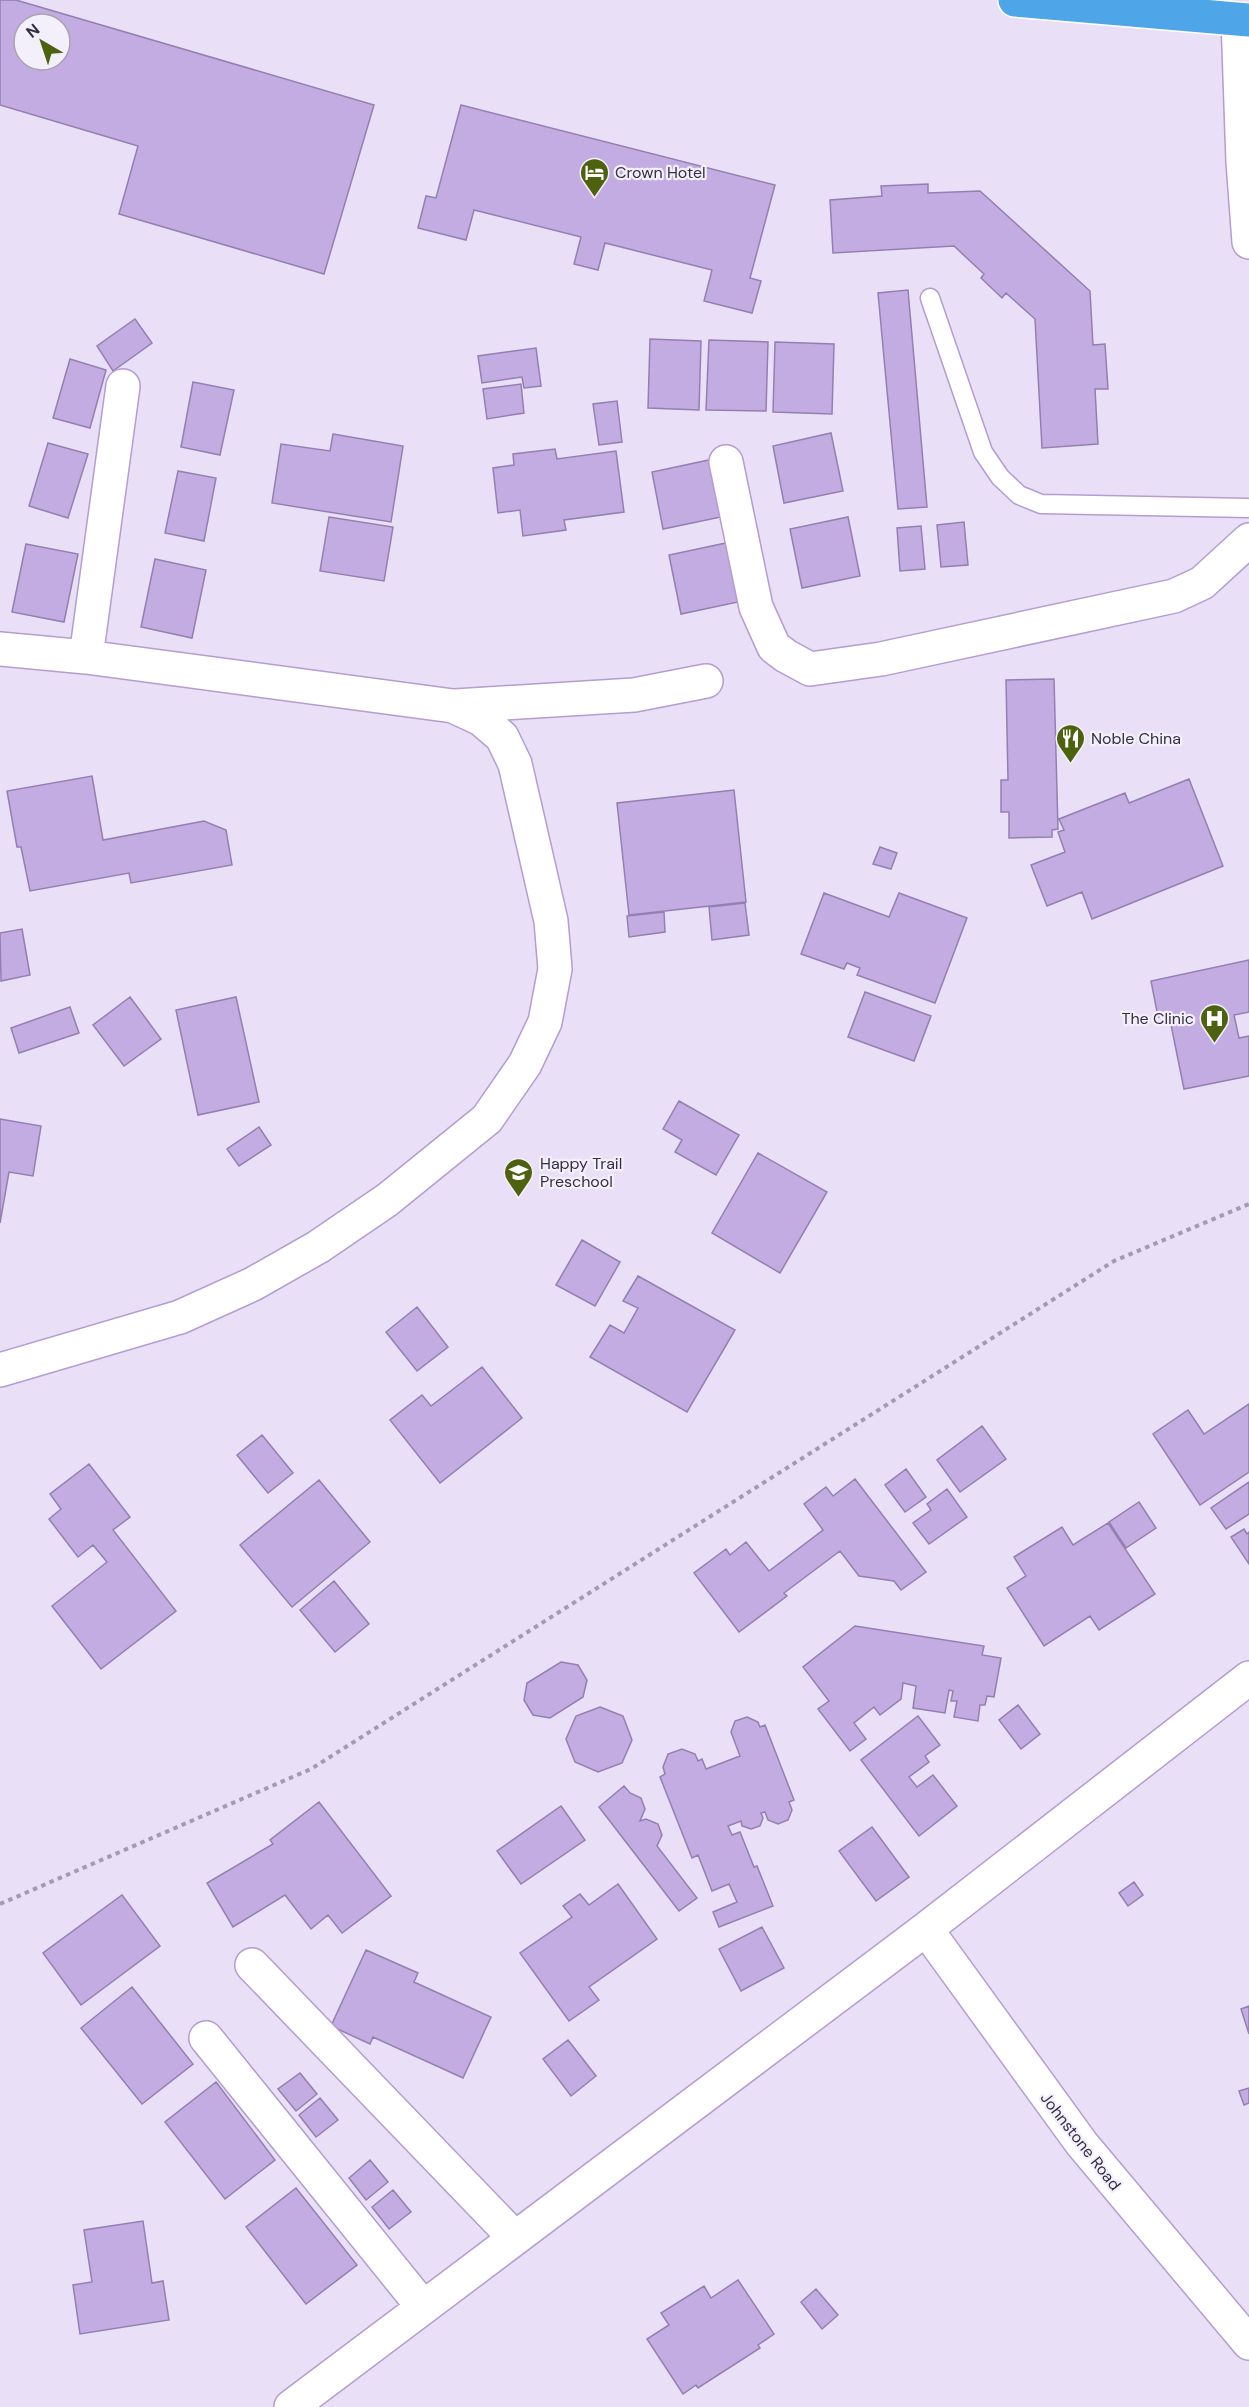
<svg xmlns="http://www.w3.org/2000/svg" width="1249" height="2407" viewBox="0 0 1249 2407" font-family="'DM Sans',sans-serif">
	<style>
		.building { fill: #c3ace1; stroke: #947fb1; stroke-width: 1.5; fill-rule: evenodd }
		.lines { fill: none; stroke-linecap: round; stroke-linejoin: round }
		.lane-casing { stroke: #b39dd1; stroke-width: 21 }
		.street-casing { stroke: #b39dd1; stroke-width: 36 }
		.highway-casing { stroke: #fff; stroke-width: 36 }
		.path { stroke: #a49bb1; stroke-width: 4; stroke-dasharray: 4.5 4.5; stroke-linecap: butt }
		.lane { stroke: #fff; stroke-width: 18 }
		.street { stroke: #fff; stroke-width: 33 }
		.highway { stroke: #4ea6e8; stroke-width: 33 }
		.labels { text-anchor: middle; stroke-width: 4.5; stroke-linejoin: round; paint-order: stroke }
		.poi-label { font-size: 16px; fill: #362d42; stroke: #f4f0fb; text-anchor: start }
		.street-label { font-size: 16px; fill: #362d42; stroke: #f4f0fb }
	</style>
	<rect width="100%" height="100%" fill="#e9e0f7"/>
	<path class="building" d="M0,0H16L374,105L324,274L119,214L138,146L0,105ZM24,24H60V60H24Z
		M461,105L775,185L750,278L761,281L752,313L704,301L712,270L605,243L598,270L574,264L581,237L474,210L466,240L418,228L426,196L436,198Z
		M928,184V193L980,191L1090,291L1093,345L1105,344L1108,389H1095L1098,444L1042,448L1035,319L1006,293L1002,298L981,278L984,274L954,246L833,253L830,200L882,196L881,186Z
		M908,290L927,507L898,509L878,293Z
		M135,319L152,343L113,371L97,346Z
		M650,339L701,341L699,410L648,408Z
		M709,340L768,342L766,411L706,410Z
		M775,342L834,344L832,414L773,412Z
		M536,348L541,386L524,388L522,377L482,383L478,356Z
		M70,359L106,370L90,428L53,418Z
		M193,382L234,390L220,455L181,447Z
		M521,384L524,413L487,419L483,389Z
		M617,401L622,442L599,445L593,404Z
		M831,433L843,491L784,503L773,446Z
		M333,434L403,446L391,522L272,503L281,444L330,451Z
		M48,443L88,454L68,518L29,506Z
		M555,449L557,459L616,451L624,512L564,520L566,530L523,536L520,510L498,513L493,468L514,465L513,454Z
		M709,460L721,517L663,529L652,472Z
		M178,471L216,478L204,541L165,533Z
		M329,517L393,527L384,581L320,571Z
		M848,517L860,576L802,588L790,529Z
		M964,522L968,565L941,567L937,525Z
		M921,526L925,569L900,571L897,528Z
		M726,543L738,602L681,614L669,555Z
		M26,544L78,554L64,622L12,612Z
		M155,559L206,570L192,638L141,627Z
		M1054,679L1058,829L1052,830V837L1009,838V812H1001V780H1008L1006,680Z
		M92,776L103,840L204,821L226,830L232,865L131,883L129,873L30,891L21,847H17L7,791Z
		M1189,779L1223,866L1092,919L1082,892L1047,906L1031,865L1065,852L1058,832L1064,830L1059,819L1125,793L1129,803Z
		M734,790L746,902L629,915L617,803Z
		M880,847L897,853L891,869L873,864Z
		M824,893L889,917L899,893L967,918L935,1003L857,975L860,968L847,963L844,969L801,954Z
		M745,903L749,935L712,940L709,907Z
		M664,912L665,932L629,937L627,916Z
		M22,929L30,975L1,981L0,933Z
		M1249,960V1012L1234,1015L1239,1038L1249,1036V1076L1184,1089L1169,1015L1158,1017L1151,981Z
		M865,992L931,1016L914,1061L848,1037Z
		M130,997L161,1039L124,1066L93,1025Z
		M236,997L259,1102L198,1115L176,1010Z
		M70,1007L79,1033L19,1053L11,1028Z
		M679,1101L739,1135L716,1175L675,1152L682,1140L663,1129Z
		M0,1119L41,1126L33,1176L9,1172L0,1223Z
		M259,1127L271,1145L239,1166L227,1149Z
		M758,1153L827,1192L780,1273L712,1233Z
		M582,1240L620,1262L595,1306L556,1285Z
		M638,1276L735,1330L687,1412L590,1357L610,1325L624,1333L638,1308L623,1301Z
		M417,1307L448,1347L417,1371L386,1332Z
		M482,1367L522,1418L440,1483L390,1420L422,1395L431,1406Z
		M1249,1404V1472L1200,1505L1153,1434L1188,1410L1204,1434Z
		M982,1426L1006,1459L960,1492L937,1460Z
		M262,1435L293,1473L268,1493L237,1455Z
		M89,1464L130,1517L113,1530L176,1611L101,1669L52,1606L107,1562L93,1545L78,1557L49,1519L61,1509L50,1494Z
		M906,1469L926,1497L905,1512L885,1485Z
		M855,1479L926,1572L901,1590L894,1581L859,1576L840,1551L784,1593L787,1596L739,1632L694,1573L726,1549L730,1555L746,1542L769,1571L823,1530L804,1504L826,1487L833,1496Z
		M319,1480L370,1542L292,1607L240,1545Z
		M1249,1482V1514L1226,1529L1211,1508Z
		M947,1489L967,1517L929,1544L913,1523L931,1510L927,1504Z
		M1139,1502L1156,1528L1126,1548L1109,1522Z
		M1108,1523L1155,1594L1099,1630L1090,1616L1044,1646L1007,1588L1026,1576L1014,1557L1062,1527L1073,1545Z
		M1244,1529L1247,1534L1249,1532V1564L1231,1537Z
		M334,1581L369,1624L335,1652L300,1610Z
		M855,1626L984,1646L982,1655L1001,1658L994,1697L987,1696L985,1705H980L978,1721L954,1717L957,1701H951L953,1691L949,1690L945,1713L913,1708L916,1686L903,1683L901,1699L880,1715L874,1707L854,1723L866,1739L850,1751L818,1709L829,1701L803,1667Z
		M561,1662L578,1665L587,1680L583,1697L550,1718L533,1715L524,1700L527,1683Z
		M1018,1705L1040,1734L1021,1749L999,1720Z
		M600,1707L623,1716L632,1740L622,1763L598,1772L575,1762L566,1739L576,1716Z
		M918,1716L940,1745L925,1756L929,1762L909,1777L917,1787L933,1775L957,1806L919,1836L861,1760Z
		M747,1717L758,1722L760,1727L765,1725L794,1800L789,1802L792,1810L788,1820L778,1824L768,1820L765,1812L761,1813L763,1818L760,1826L751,1829L742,1826L741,1821L728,1826L732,1835L740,1832L754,1867L757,1866L773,1906L719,1927L713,1912L737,1902L729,1884L712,1891L698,1855L692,1858L660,1777L665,1774L663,1767L668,1754L682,1749L695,1754L698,1761L702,1759L706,1769L740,1756L731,1732L735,1721Z
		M624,1786L630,1793L641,1798L645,1809L640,1821L646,1819L658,1824L662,1835L657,1846L697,1898L679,1911L599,1807Z
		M319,1802L391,1896L342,1933L328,1915L311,1929L285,1895L233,1927L207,1883L273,1844L270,1840Z
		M561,1806L585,1840L521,1884L497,1851Z
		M872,1827L909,1877L876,1901L839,1851Z
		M1134,1882L1143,1895L1128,1906L1119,1893Z
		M618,1884L657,1939L589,1987L599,2000L569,2021L520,1953L572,1917L563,1906L580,1894L589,1905Z
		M122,1895L160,1946L81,2005L43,1953Z
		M762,1927L784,1968L741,1991L719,1949Z
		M366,1950L418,1973L414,1982L491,2017L463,2078L373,2037L370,2044L331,2026Z
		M132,1987L193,2064L142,2104L81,2028Z
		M1249,2006V2034L1241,2009Z
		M568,2040L596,2076L571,2096L543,2059Z
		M300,2073L317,2094L296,2111L278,2089Z
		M216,2082L275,2160L225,2199L165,2122Z
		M1249,2088V2103L1244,2105L1239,2091Z
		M320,2098L338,2120L316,2137L299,2115Z
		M370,2160L388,2182L366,2200L349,2178Z
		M296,2188L357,2265L306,2304L246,2227Z
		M393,2190L411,2212L389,2229L372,2207Z
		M143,2221L152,2283L163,2281L169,2320L80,2334L73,2285L92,2282L84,2230Z
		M738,2280L774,2334L758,2345L760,2348L698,2388L696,2385L683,2394L647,2339L669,2325L661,2313L704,2286L711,2298Z
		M816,2289L838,2315L822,2329L801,2302Z"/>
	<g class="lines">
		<defs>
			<path id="lane" d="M930,298L983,452L1000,477L1019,495L1041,504L1249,508"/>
			<path id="street" d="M1238,19L1243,162L1249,242
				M726,462L756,607L774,647L786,656L810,669L881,659L1174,596L1202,583L1249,540
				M0,649L86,657L453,706L481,719L502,737L515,764L551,921L555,969L545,1022L525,1064L487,1119L387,1200L318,1247L253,1284L180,1317L0,1370
				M86,657L123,386
				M455,706L634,695L706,681
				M926,1929L1082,2144L1249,2343
				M252,1965L514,2237
				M206,2038L423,2307
				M291,2407L926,1929L1249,1678"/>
			<path id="highway" d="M1015,0L1249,20"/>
		</defs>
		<use href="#lane" class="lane-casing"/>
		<use href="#street" class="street-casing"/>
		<use href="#highway" class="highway-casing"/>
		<path class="path" d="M0,1904L311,1769L1114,1261L1249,1204"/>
		<use href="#lane" class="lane"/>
		<use href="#street" class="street"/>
		<use href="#highway" class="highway"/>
	</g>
	<defs>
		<symbol id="hotel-pin" viewBox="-11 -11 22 30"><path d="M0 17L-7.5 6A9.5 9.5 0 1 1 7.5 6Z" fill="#4d620e" stroke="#f4f0fb"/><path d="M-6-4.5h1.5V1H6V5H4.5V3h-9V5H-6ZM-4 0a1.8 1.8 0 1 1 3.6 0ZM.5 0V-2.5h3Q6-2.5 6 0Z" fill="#fff"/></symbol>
		<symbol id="restaurant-pin" viewBox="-11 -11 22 30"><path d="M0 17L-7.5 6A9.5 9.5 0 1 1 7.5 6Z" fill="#4d620e" stroke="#f4f0fb"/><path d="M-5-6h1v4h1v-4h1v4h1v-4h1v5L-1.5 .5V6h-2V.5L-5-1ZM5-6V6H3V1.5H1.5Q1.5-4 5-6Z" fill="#fff"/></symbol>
		<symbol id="hospital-pin" viewBox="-11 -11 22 30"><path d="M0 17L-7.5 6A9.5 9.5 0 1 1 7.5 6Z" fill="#4d620e" stroke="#f4f0fb"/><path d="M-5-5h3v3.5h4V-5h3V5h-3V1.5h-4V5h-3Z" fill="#fff"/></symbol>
		<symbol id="school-pin" viewBox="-11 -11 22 30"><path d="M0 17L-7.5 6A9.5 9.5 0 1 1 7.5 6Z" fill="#4d620e" stroke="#f4f0fb"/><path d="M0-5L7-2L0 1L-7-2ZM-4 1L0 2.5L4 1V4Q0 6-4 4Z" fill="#fff"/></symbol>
	</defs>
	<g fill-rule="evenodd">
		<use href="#hotel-pin" x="578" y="156" width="33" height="45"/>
		<use href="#restaurant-pin" x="1054" y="722" width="33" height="45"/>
		<use href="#hospital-pin" x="1198" y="1002" width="33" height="45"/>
		<use href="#school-pin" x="502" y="1156" width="33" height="45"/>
	</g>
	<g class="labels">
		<g class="poi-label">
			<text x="615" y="178">Crown Hotel</text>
			<text x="1091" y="744">Noble China</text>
			<text x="1194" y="1024" text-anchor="end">The Clinic</text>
			<text x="540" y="1169">Happy Trail<tspan x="540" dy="18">Preschool</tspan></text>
		</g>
		<g class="street-label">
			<text transform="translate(1081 2141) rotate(52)" y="6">Johnstone Road</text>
		</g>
	</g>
	<g transform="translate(42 42) rotate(321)"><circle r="28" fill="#f4f0fb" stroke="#a8a2b1" stroke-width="1.5"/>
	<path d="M0-4.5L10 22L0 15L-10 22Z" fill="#4d620e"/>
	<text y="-9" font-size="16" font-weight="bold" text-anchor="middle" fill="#362d42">N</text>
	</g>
</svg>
